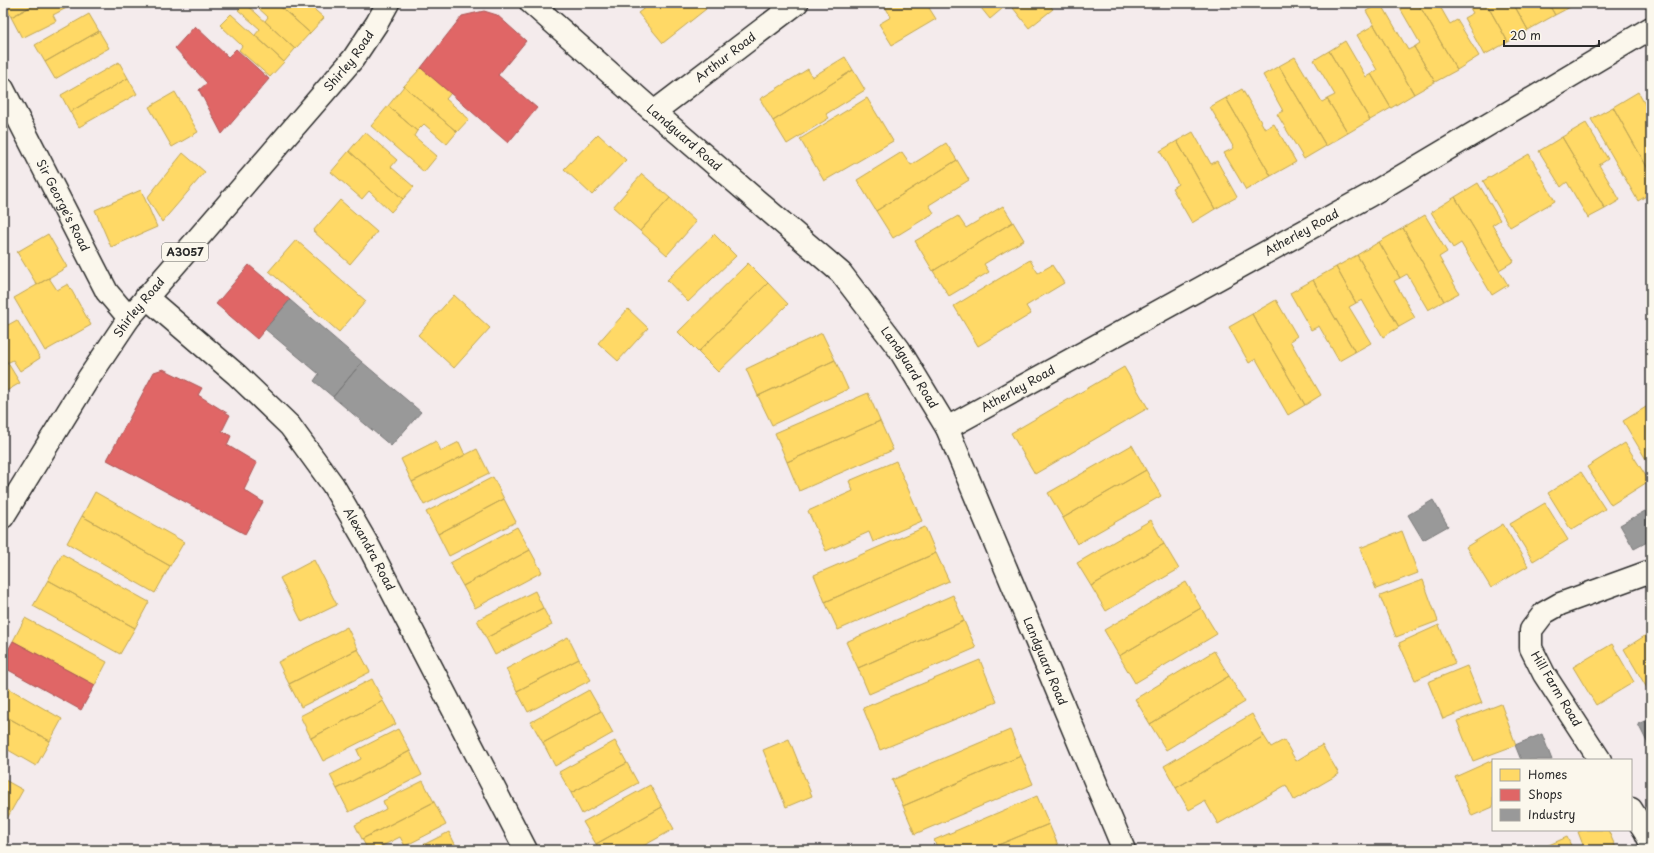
<svg xmlns="http://www.w3.org/2000/svg" width="1654" height="853" viewBox="0 0 1654 853" font-family="'Playpen Sans',sans-serif">
	<style>
		.homes { fill: #ffd966; stroke: #bfa554 }
		.shops { fill: #e06666; stroke: #aa5454 }
		.industry { fill: #999; stroke: #787878 }
		.lines { fill: none; stroke-linecap: round; stroke-linejoin: round }
		.minor-casing { stroke: #2b2b2b; stroke-width: 25 }
		.primary-casing { stroke: #2b2b2b; stroke-width: 25 }
		.minor { stroke: #fbf7ec; stroke-width: 22 }
		.primary { stroke: #fbf7ec; stroke-width: 22 }
		.labels { text-anchor: middle; stroke-width: 4; stroke-linejoin: round; paint-order: stroke }
		.shield { fill: #fbf7ec; stroke: #696865; stroke-width: 1 }
		.shield-label { font-size: 11px; font-weight: bold; fill: #2b2b2b }
		.street-label { font-size: 12px; fill: #2b2b2b; stroke: #fbf7ec }
	</style>
	<rect width="100%" height="100%" fill="#f4ebec"/>
	<filter id="ink" filterUnits="userSpaceOnUse"><feTurbulence type="fractalNoise" baseFrequency=".025" numOctaves="2"/><feDisplacementMap in="SourceGraphic" scale="8" xChannelSelector="R" yChannelSelector="G"/><feConvolveMatrix kernelMatrix="1 2 1 2 8 2 1 2 1" color-interpolation-filters="sRGB"/></filter>
	<g filter="url(#ink)">
		<path class="homes" d="M4,3H38L11,17Z
			M38,3H76L53,15L56,21L22,38L11,17Z
			M245,3L295,49L284,62L255,35L260,29L238,10Z
			M253,3H276L310,33L295,49L265,21L268,17Z
			M283,3H307L324,18L310,33L280,6Z
			M651,3H701L706,9L663,43L638,13Z
			M883,3H926L936,19L892,45L879,24L891,17Z
			M977,3H1009L990,19Z
			M1009,3H1048L1053,9L1029,28Z
			M1381,3L1408,50L1414,47L1435,82L1414,94L1366,11Z
			M1397,3H1418L1457,70L1435,82L1414,47L1420,43Z
			M1418,3H1438L1450,24L1457,20L1479,56L1457,70Z
			M1467,3H1486L1508,42L1484,55L1464,18L1473,13Z
			M1486,3H1513L1528,30L1508,42Z
			M1513,3H1548L1555,15L1528,30Z
			M1548,3H1573L1574,5L1555,15Z
			M89,14L99,31L45,62L35,45Z
			M231,14L284,62L270,77L239,50L242,46L220,25Z
			M1374,25L1414,94L1391,108L1371,74L1377,70L1357,35Z
			M99,31L109,48L55,79L45,62Z
			M1345,41L1366,77L1371,74L1391,108L1370,120L1329,51Z
			M1329,51L1370,120L1348,133L1327,99L1335,95L1314,60Z
			M845,57L853,70L773,121L760,99L808,69L812,77Z
			M1295,57L1322,102L1327,99L1348,133L1326,146L1279,66Z
			M119,62L128,78L70,112L61,95Z
			M1279,66L1326,146L1304,159L1277,114L1283,111L1263,75Z
			M421,68L451,93L446,99L469,119L457,132L404,86Z
			M853,70L865,90L826,114L829,118L787,144L773,121Z
			M128,78L137,94L79,127L70,112Z
			M404,86L457,132L447,144L424,124L417,131L388,106Z
			M1242,89L1265,129L1274,124L1296,162L1271,176L1226,98Z
			M175,92L198,132L172,147L149,107Z
			M1638,92L1651,115V174L1613,107Z
			M867,98L893,141L824,181L800,139Z
			M1226,98L1271,176L1246,190L1224,153L1234,148L1210,107Z
			M388,106L417,131L414,136L437,156L424,172L371,126Z
			M1613,107L1651,174V193L1638,201L1591,119Z
			M1586,123L1608,159L1599,165L1620,200L1605,209L1562,137Z
			M365,132L397,160L391,167L414,187L403,199L349,151Z
			M1193,132L1211,164L1217,161L1237,197L1215,209L1177,141Z
			M598,134L626,160L592,195L564,169Z
			M1562,137L1605,209L1588,218L1567,182L1561,187L1539,151Z
			M1177,141L1215,209L1192,223L1172,188L1178,184L1160,151Z
			M946,143L957,160L876,211L857,180L902,152L911,165Z
			M349,151L403,199L391,212L369,191L362,199L331,172Z
			M183,153L205,172L162,222L147,198Z
			M1529,154L1555,201L1510,227L1483,181Z
			M957,160L969,180L929,205L934,213L893,238L876,211Z
			M642,174L670,198L640,231L613,207Z
			M1478,183L1500,220L1492,225L1514,261L1499,270L1455,197Z
			M141,190L157,227L111,247L95,210Z
			M1455,197L1508,285L1492,295L1461,243L1453,248L1431,212Z
			M670,198L696,222L667,255L640,231Z
			M340,200L377,232L350,264L313,231Z
			M1003,206L1013,222L933,271L915,241L958,216L966,228Z
			M1425,215L1447,252L1439,257L1459,293L1444,301L1403,228Z
			M1013,222L1024,240L984,264L989,272L949,296L933,271Z
			M1403,228L1444,301L1428,310L1407,274L1400,278L1379,242Z
			M48,234L67,267L37,285L17,252Z
			M714,234L736,256L688,302L667,280Z
			M296,240L366,301L339,332L269,271Z
			M1379,242L1400,278L1394,281L1415,318L1399,327L1357,255Z
			M1357,255L1399,327L1383,337L1362,300L1356,303L1336,267Z
			M1030,260L1038,273L1052,265L1064,283L1026,306L1031,314L978,346L954,306Z
			M748,263L768,283L698,352L678,332Z
			M1336,267L1356,303L1349,307L1371,343L1355,352L1313,280Z
			M49,278L57,290L68,284L91,325L45,351L14,298Z
			M1313,280L1355,352L1339,361L1319,326L1311,330L1290,293Z
			M768,283L788,304L718,372L698,352Z
			M454,295L490,328L454,368L418,335Z
			M1276,300L1297,336L1290,341L1321,395L1305,405L1252,314Z
			M628,309L648,328L618,361L598,343Z
			M1252,314L1305,405L1288,415L1256,359L1249,363L1229,327Z
			M3,316L8,325L17,320L40,358L20,371L13,360L7,363L3,355Z
			M822,333L835,360L758,396L746,369Z
			M3,355L20,383L3,393Z
			M835,360L848,389L772,425L758,396Z
			M1124,367L1148,408L1035,474L1011,433Z
			M868,393L880,421L787,462L775,433Z
			M1651,404V459L1647,461L1623,421Z
			M880,421L893,450L799,491L787,462Z
			M436,441L441,451L459,442L465,455L412,482L401,459Z
			M1625,443L1649,481L1611,505L1587,467Z
			M1132,445L1146,470L1063,518L1048,493Z
			M477,449L489,473L424,505L412,482Z
			M896,461L922,521L873,542L869,532L826,551L808,511L853,491L849,481Z
			M1146,470L1161,496L1077,544L1063,518Z
			M1581,472L1605,509L1571,530L1548,493Z
			M493,477L504,499L438,534L426,512Z
			M95,492L184,542L170,566L82,516Z
			M504,499L516,522L449,556L438,534Z
			M1545,503L1568,540L1533,561L1510,524Z
			M82,516L170,566L155,593L67,543Z
			M1151,520L1164,544L1091,586L1077,563Z
			M1503,524L1528,566L1491,588L1466,547Z
			M517,527L530,550L463,586L450,563Z
			M925,527L936,553L825,602L814,575Z
			M1402,531L1418,573L1376,589L1360,548Z
			M1164,544L1179,569L1106,611L1091,586Z
			M530,550L542,572L475,608L463,586Z
			M936,553L949,581L838,630L825,602Z
			M62,554L149,602L135,628L48,580Z
			M314,560L337,605L302,622L280,578Z
			M48,580L135,628L120,654L33,606Z
			M1423,580L1438,621L1396,637L1380,596Z
			M1186,582L1201,608L1119,656L1104,630Z
			M535,591L543,608L486,638L477,620Z
			M953,595L964,621L858,668L846,642Z
			M543,608L552,625L495,655L486,638Z
			M1201,608L1217,634L1135,683L1119,656Z
			M25,618L107,662L95,685L13,641Z
			M964,621L976,648L869,694L858,668Z
			M1439,625L1455,663L1415,680L1399,643Z
			M347,627L358,649L289,684L278,662Z
			M1651,632V695L1624,649Z
			M568,637L579,659L517,691L506,669Z
			M1612,644L1634,682L1596,705L1573,667Z
			M358,649L370,672L301,707L289,684Z
			M1214,651L1229,676L1150,724L1135,699Z
			M579,659L591,680L528,712L517,691Z
			M980,660L997,702L880,750L863,708Z
			M1467,666L1482,703L1443,719L1428,682Z
			M1229,676L1245,702L1166,750L1150,724Z
			M372,679L383,701L311,738L300,716Z
			M3,685L62,719L50,741L3,715Z
			M589,690L601,711L543,743L531,722Z
			M383,701L396,724L323,761L311,738Z
			M1501,704L1516,745L1473,761L1457,721Z
			M601,711L613,733L555,766L543,743Z
			M1252,714L1264,736L1176,788L1164,766Z
			M3,715L50,741L36,766L3,747Z
			M398,729L410,751L337,789L330,775L361,759L357,750Z
			M1010,730L1021,756L903,806L892,780Z
			M1264,736L1271,747L1284,740L1296,761L1322,745L1339,774L1294,800L1286,785L1218,824L1205,801L1189,810L1176,788Z
			M789,739L812,796L786,807L763,750Z
			M615,741L627,763L571,793L559,772Z
			M410,751L422,775L349,812L337,789Z
			M1021,756L1033,784L915,834L903,806Z
			M1493,760V807L1472,816L1455,777Z
			M627,763L638,783L582,814L571,793Z
			M3,779L23,790L5,822L3,820Z
			M423,781L434,802L362,839L355,825L386,809L383,801Z
			M650,785L662,807L596,844L583,822Z
			M1037,796L1049,824L986,850H938L934,840Z
			M434,802L446,825L405,846L400,837L374,850H368L362,839Z
			M662,807L674,829L636,850H599L596,844Z
			M1049,824L1060,850H986Z
			M1583,830H1608L1617,850H1585L1578,832Z
			M449,832L458,850H413Z
			M1567,837L1573,850H1543L1542,848Z"/>
		<path class="shops" d="M484,11L497,15L526,41L498,75L537,108L508,143L421,68L462,16Z
			M195,26L228,57L236,49L269,79L222,134L199,90L207,83L175,48Z
			M249,265L290,300L257,339L216,304Z
			M163,369L202,388L198,395L230,415L222,431L231,436L227,445L257,463L244,490L263,502L245,534L107,460L154,372Z
			M13,641L95,685L81,710L3,667V659Z"/>
		<path class="industry" d="M290,300L362,362L333,397L314,381L319,374L265,329Z
			M362,362L421,412L391,446L333,397Z
			M1433,500L1448,526L1423,540L1408,515Z
			M1645,511L1651,521V540L1634,549L1620,525Z
			M1651,718V750L1638,724Z
			M1542,734L1552,760H1521L1515,745Z"/>
		<g class="lines">
			<defs>
				<g id="minor">
					<path id="s1" d="M531,3L654,112L841,273L899,349L947,428L1124,850"/>
					<path id="s2" d="M3,89L107,292L129,318"/>
					<path id="s3" d="M654,112L797,3"/>
					<path id="s4" d="M146,297L237,375L290,426L333,485L369,547L526,850"/>
					<path id="s5" d="M947,428L1370,195L1651,28"/>
					<path d="M1600,760L1544,674L1531,648V630L1544,613L1560,604L1651,571"/>
					<path d="M1631,809L1645,831L1651,844"/>
				</g>
				<g id="primary">
					<path id="s6" d="M3,517L88,379L129,318L353,59L377,23L388,3"/>
				</g>
			</defs>
			<use href="#minor" class="minor-casing"/>
			<use href="#primary" class="primary-casing"/>
			<use href="#minor" class="minor"/>
			<use href="#primary" class="primary"/>
		</g>
	</g>
	<g class="labels">
		<rect class="shield" x="162" y="243" width="46" height="18" rx="3"/>
		<g class="shield-label">
			<text x="185" y="256">A3057</text>
		</g>
		<g class="street-label">
			<text dy="4" stroke="none"><textPath href="#s3" startOffset="90">Arthur Road</textPath></text>
			<text dy="4" stroke="none"><textPath href="#s6" startOffset="574">Shirley Road</textPath></text>
			<text dy="4" stroke="none"><textPath href="#s1" startOffset="204">Landguard Road</textPath></text>
			<text dy="4" stroke="none"><textPath href="#s2" startOffset="131">Sir George's Road</textPath></text>
			<text dy="4" stroke="none"><textPath href="#s5" startOffset="405">Atherley Road</textPath></text>
			<text dy="4" stroke="none"><textPath href="#s6" startOffset="250">Shirley Road</textPath></text>
			<text dy="4" stroke="none"><textPath href="#s1" startOffset="528">Landguard Road</textPath></text>
			<text dy="4" stroke="none"><textPath href="#s5" startOffset="81">Atherley Road</textPath></text>
			<text dy="4" stroke="none"><textPath href="#s4" startOffset="340">Alexandra Road</textPath></text>
			<text dy="4" stroke="none"><textPath href="#s1" startOffset="852">Landguard Road</textPath></text>
			<text transform="translate(1556 689) rotate(59)" y="4">Hill Farm Road</text>
		</g>
	</g>
	<rect width="1654" height="853" fill="none" stroke="#fbf7ec" stroke-width="16"/>
	<rect x="8" y="8" width="1638" height="837" fill="none" stroke="#2b2b2b" stroke-width="1.5" filter="url(#ink)"/>
	<rect x="1492" y="759" width="140" height="72" fill="#fbf7ec" stroke="#a8a59f"/>
	<rect x="1500" y="769" width="20" height="12" fill="#ffd966" stroke="#a8a59f"/>
	<text x="1528" y="779" font-size="12" fill="#2b2b2b">Homes</text>
	<rect x="1500" y="789" width="20" height="12" fill="#e06666" stroke="#a8a59f"/>
	<text x="1528" y="799" font-size="12" fill="#2b2b2b">Shops</text>
	<rect x="1500" y="809" width="20" height="12" fill="#999999" stroke="#a8a59f"/>
	<text x="1528" y="819" font-size="12" fill="#2b2b2b">Industry</text>
	<path d="M1504 40v6h95v-6" fill="none" stroke="#2b2b2b" stroke-width="2"/>
	<text x="1510" y="40" font-size="12" fill="#2b2b2b" stroke="#fbf7ec" stroke-width="3" paint-order="stroke">20 m</text>
</svg>
